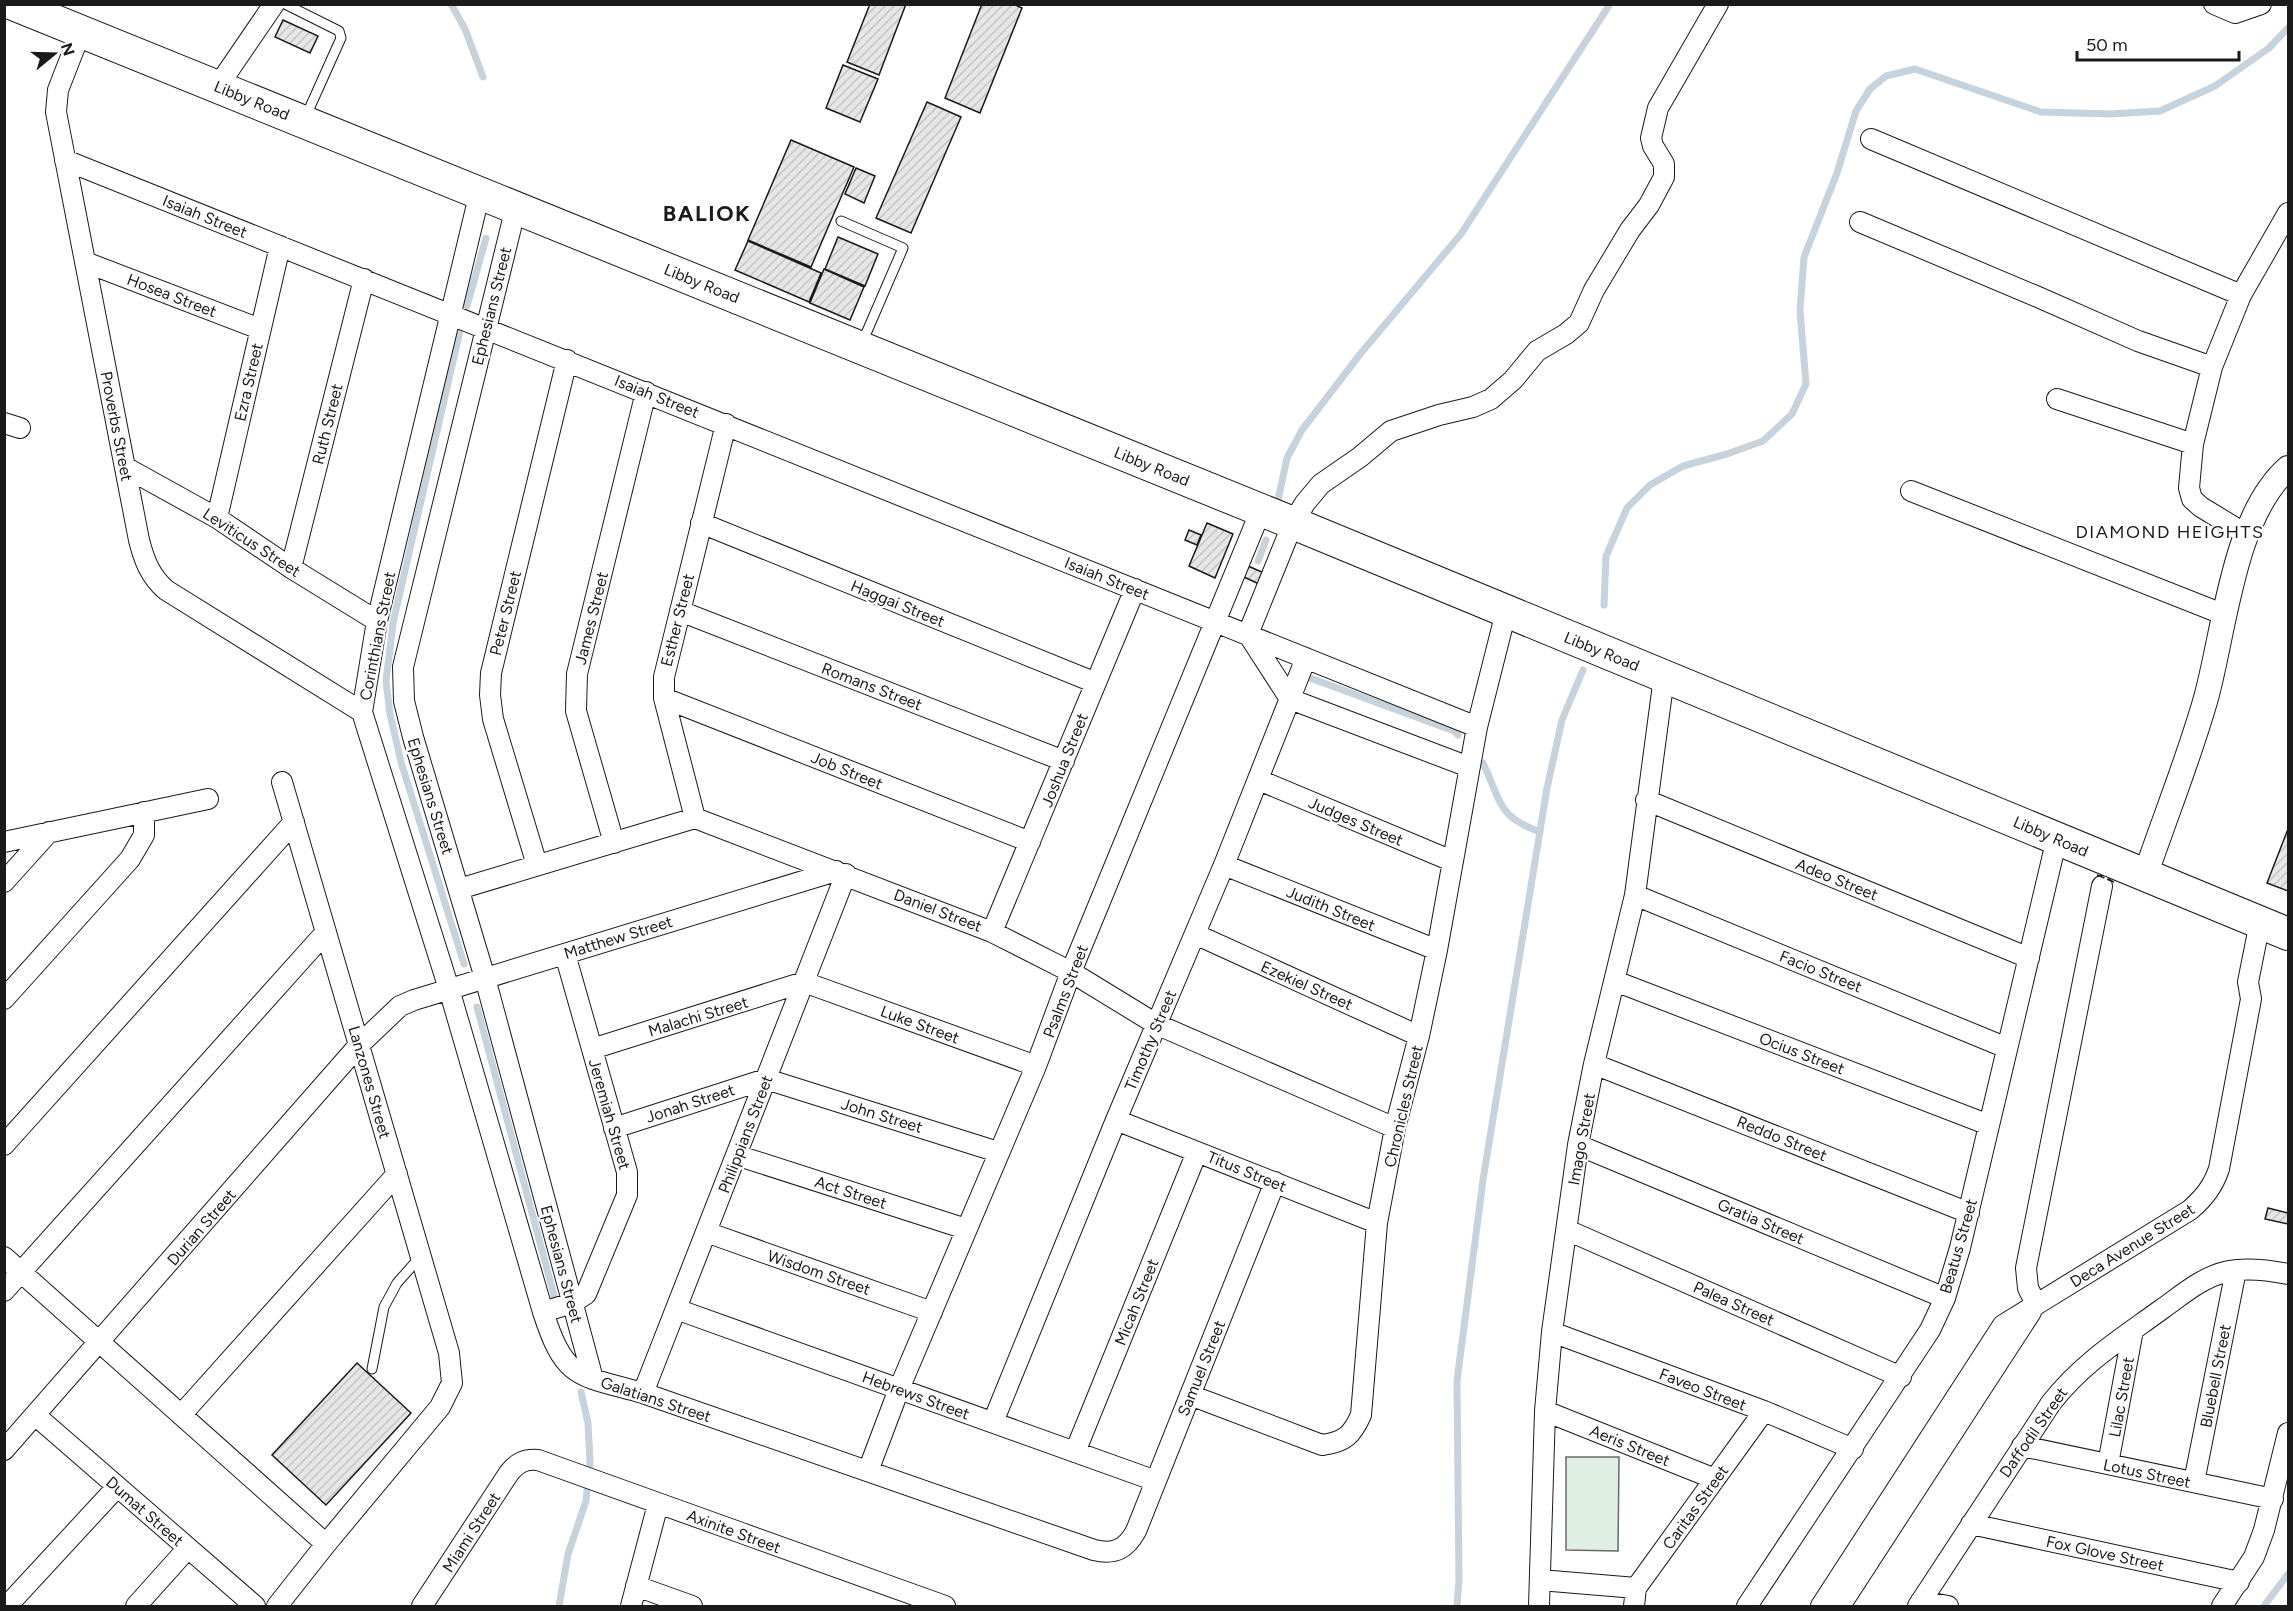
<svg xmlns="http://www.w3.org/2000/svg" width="2293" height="1611" viewBox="0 0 2293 1611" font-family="Figtree,sans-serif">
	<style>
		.garden { fill: #e0efe3; stroke: #6a6a6a; stroke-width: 1.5 }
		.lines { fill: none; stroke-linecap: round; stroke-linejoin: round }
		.stream { stroke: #c6d2dc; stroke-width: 7 }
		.building { fill: url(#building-hatch); stroke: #1a1a1a; stroke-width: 1.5 }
		.service-casing { stroke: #1a1a1a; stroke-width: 11 }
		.minor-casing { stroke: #1a1a1a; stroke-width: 22 }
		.tertiary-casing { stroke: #1a1a1a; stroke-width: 26 }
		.primary-casing { stroke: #1a1a1a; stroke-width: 34 }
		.service { stroke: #fff; stroke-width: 9 }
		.minor { stroke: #fff; stroke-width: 20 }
		.tertiary { stroke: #fff; stroke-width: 24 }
		.primary { stroke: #fff; stroke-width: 32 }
		.fence { stroke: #1a1a1a; stroke-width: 1.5; stroke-dasharray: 8 3; stroke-linecap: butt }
		.labels { text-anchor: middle; stroke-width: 4.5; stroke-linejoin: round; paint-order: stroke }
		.street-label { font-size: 16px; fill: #1a1a1a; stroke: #fff }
		.neighbourhood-label { font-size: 18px; letter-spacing: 1.5px; fill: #1a1a1a; stroke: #fff }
		.district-label { font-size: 22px; font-weight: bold; letter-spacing: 1.5px; fill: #1a1a1a; stroke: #fff }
	</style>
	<defs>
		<pattern id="building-hatch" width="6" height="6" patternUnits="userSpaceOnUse" patternTransform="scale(1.5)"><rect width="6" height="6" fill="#e6e6e6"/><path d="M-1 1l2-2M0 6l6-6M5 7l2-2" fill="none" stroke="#c5c5c5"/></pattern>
	</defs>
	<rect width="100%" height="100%" fill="#fff"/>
	<path class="garden" d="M1566,1457H1619L1618,1551L1566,1550Z"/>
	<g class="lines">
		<path class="stream" d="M451,4L465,29L483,77
			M467,306L486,238
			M460,331L393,623L386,681L390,714L401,762L464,964
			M1278,500L1287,458L1302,430L1361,353L1461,234L1610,4
			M1258,561L1266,540
			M1604,605L1606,556L1627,508L1650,485L1683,466L1727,454L1763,441L1792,414L1806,384L1800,310L1804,257L1837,173L1856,111L1870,89L1886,76L1915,69L2041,112L2111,114L2160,111L2215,86L2269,48L2288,28
			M1302,675L1454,731L1458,735
			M1483,763C1501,800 1496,816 1540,832
			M477,1007L555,1299
			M559,1606L568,1554L586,1501L590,1462L588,1423L581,1392
			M1457,1606L1459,1580L1457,1381L1483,1180L1547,788L1562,720L1583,670
			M2264,1606L2288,1574"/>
	</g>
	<path class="building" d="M870,4H906L879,75L847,62Z
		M982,4H1013L1022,8L980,113L945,98Z
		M283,20L318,36L310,53L275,37Z
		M843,65L878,79L860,122L826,108Z
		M927,102L961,117L911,233L876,218Z
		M791,140L854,167L811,267L748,240Z
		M856,168L875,176L864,203L845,194Z
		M838,237L878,254L865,286L825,269Z
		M748,241L821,273L809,302L735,270Z
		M824,269L864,287L850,320L810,303Z
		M1207,523L1233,534L1215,578L1189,566Z
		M1189,530L1201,535L1197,545L1185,540Z
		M1248,566L1264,573L1259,584L1244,577Z
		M2288,829V891L2267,883Z
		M2268,1208L2288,1213V1224L2265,1219Z
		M357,1363L411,1413L326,1505L272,1455Z"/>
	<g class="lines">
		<defs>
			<path id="service" d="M285,4L339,31L341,38L306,116
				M841,221L903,248L862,343
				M372,1369L384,1307L397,1283L421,1256"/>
			<path id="minor" d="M2214,4L2235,13L2261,4
				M81,31L58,90L56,112L139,540C144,560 150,576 166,590L362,712
				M218,86L274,4
				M1871,139L2241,295
				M65,160L1477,727
				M480,192L377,621L362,712L449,989L543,1312C565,1380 578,1375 643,1393L1094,1550C1115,1555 1126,1549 1136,1531L1275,1182
				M516,207L403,667L404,701L413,737L485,978L593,1379
				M1860,222L2038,297L2138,341L2212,367
				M85,262L260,329
				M2057,399L2193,444
				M4,423L20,428
				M125,467L217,518L291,568L377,621
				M1911,491L2225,615
				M217,518L280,246
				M701,523L1096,683
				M2247,535L2201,507L2192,499L2189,488L2193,444L2212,367L2241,295L2288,213
				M291,568L364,279
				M680,611L1064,761
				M1248,634L1293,523L1305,503L1321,484L1360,457L1391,431L1439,415L1473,407L1491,399L1513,380L1537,351L1566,334L1579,323L1594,290L1630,230L1649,205L1664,177V164L1653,146L1651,138L1658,108L1718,4
				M1248,634L1290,699L1469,767
				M664,698L1030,842
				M1259,780L1452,861
				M1646,800L2029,958
				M695,818L664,698V677L726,424
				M4,842L208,799
				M614,843L576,711L577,674L646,392
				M537,865L493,719L490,695L491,673L567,360
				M1224,865L1437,950
				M4,882L49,832
				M459,889L695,818L992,932L1071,972L1156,1024L1395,1128
				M1635,895L2007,1048
				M992,932L1135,589
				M1195,934L1419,1036
				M1615,981L1989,1125
				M4,999L130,859L144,835V812
				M592,1049L804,982L1036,1066
				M1594,1064L1969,1213
				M1116,1120L1377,1223
				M614,1128L766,1079L998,1152
				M4,1145L294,822
				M1578,1145L1945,1298
				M736,1155L966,1229
				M1567,1230L1901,1377
				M706,1232L932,1312
				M4,1257L326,1544
				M4,1291L326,932
				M2036,1304L2028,1288L2026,1268L2102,886
				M676,1309L1156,1481
				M543,1312L572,1303L586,1294L627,1195V1172L565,954
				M1552,1332L1764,1411L1853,1449
				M643,1393L846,874
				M1190,1395L1322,1445C1345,1442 1352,1435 1361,1415L1377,1223L1395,1128L1419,1036L1437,950L1477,727L1506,612
				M1545,1411L1715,1479
				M35,1415L255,1606
				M181,1415L397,1174
				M993,1422L1116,1120L1224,865L1306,658
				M2022,1446L2273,1499
				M4,1450L359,1045L400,1006L414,1000L836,871
				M1075,1452L1197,1152
				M2108,1464L2133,1330
				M868,1471L899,1389L1036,1066L1071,972L1261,510
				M2194,1482L2236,1270
				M1971,1524L2239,1582
				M1540,1580L1636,1588
				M636,1586L692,1606
				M1921,1601L1948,1606
				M7,1606L117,1487
				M136,1606L188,1548
				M277,1606L326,1544L440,1407L452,1383L449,1353L282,782
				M422,1606L509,1473C518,1462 525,1459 538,1460C674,1508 809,1558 945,1606
				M631,1606L658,1504
				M1539,1606L1545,1411L1552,1332L1578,1145L1594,1064L1635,895L1664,677
				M1634,1606L1636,1588L1764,1411
				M1747,1606L1930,1330L1945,1298L1960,1248L2057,838
				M1821,1606L2003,1325L2190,1210C2205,1197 2213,1186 2219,1169L2251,999L2248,982L2260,922
				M1840,1606L2031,1312
				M1918,1606L2051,1403C2082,1363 2121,1339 2162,1309C2182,1295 2201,1278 2225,1272C2245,1267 2268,1270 2288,1274
				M2222,1606L2254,1557L2264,1530L2288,1433"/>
			<path id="tertiary" d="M2145,876C2165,817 2189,758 2206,698C2225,629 2233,517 2288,468"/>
			<path id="primary" d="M13,4L1293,523L2288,934"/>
		</defs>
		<use href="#service" class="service-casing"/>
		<use href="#minor" class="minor-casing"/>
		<use href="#tertiary" class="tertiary-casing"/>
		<use href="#primary" class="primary-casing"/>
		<use href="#service" class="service"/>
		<use href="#minor" class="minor"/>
		<use href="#tertiary" class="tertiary"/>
		<use href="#primary" class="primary"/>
		<path class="fence" d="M2097,875L2114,882"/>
	</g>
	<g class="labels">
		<g class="street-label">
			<text transform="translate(252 100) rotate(22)" y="6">Libby Road</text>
			<text transform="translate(205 216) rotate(22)" y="6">Isaiah Street</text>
			<text transform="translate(702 283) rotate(22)" y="6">Libby Road</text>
			<text transform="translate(172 295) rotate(21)" y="6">Hosea Street</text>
			<text transform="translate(491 306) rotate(-76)" y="6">Ephesians Street</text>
			<text transform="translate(248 382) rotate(-77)" y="6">Ezra Street</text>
			<text transform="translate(657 396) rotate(22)" y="6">Isaiah Street</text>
			<text transform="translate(327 424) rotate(-76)" y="6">Ruth Street</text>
			<text transform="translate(117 426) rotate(79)" y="6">Proverbs Street</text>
			<text transform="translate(1152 466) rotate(22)" y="6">Libby Road</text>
			<text transform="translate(252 542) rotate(33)" y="6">Leviticus Street</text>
			<text transform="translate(1107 578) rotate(22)" y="6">Isaiah Street</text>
			<text transform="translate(898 603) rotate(22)" y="6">Haggai Street</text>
			<text transform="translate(505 613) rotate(-76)" y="6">Peter Street</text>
			<text transform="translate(591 618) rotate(-76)" y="6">James Street</text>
			<text transform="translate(677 620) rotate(-76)" y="6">Esther Street</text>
			<text transform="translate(377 636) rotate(-79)" y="6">Corinthians Street</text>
			<text transform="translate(1602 651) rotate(22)" y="6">Libby Road</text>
			<text transform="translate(872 686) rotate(21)" y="6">Romans Street</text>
			<text transform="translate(1064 760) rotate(-68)" y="6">Joshua Street</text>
			<text transform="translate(847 770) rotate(22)" y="6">Job Street</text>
			<text transform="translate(431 796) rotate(73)" y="6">Ephesians Street</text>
			<text transform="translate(1356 821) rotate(23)" y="6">Judges Street</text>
			<text transform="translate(2051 836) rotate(23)" y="6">Libby Road</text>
			<text transform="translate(1837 879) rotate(22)" y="6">Adeo Street</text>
			<text transform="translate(1331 908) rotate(22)" y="6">Judith Street</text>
			<text transform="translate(938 910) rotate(21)" y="6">Daniel Street</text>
			<text transform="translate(618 937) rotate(-17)" y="6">Matthew Street</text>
			<text transform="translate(1821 971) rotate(22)" y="6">Facio Street</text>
			<text transform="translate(1307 985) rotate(24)" y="6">Ezekiel Street</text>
			<text transform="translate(1065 991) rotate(-69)" y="6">Psalms Street</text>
			<text transform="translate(698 1016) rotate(-17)" y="6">Malachi Street</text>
			<text transform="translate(920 1024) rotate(20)" y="6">Luke Street</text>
			<text transform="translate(1150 1040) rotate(-67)" y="6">Timothy Street</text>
			<text transform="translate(1802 1053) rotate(21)" y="6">Ocius Street</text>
			<text transform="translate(370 1082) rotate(74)" y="6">Lanzones Street</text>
			<text transform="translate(690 1103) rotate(-18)" y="6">Jonah Street</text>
			<text transform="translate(1403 1106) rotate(-77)" y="6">Chronicles Street</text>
			<text transform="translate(610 1114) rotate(74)" y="6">Jeremiah Street</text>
			<text transform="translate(882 1115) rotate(17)" y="6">John Street</text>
			<text transform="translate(745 1134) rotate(-69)" y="6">Philippians Street</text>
			<text transform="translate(1782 1138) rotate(22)" y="6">Reddo Street</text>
			<text transform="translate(1581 1139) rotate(-80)" y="6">Imago Street</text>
			<text transform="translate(1247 1171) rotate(22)" y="6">Titus Street</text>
			<text transform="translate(851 1192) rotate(18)" y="6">Act Street</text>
			<text transform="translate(1761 1221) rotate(23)" y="6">Gratia Street</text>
			<text transform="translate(201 1227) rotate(-49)" y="6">Durian Street</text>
			<text transform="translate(2132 1245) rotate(-32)" y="6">Deca Avenue Street</text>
			<text transform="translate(1958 1246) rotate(-74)" y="6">Beatus Street</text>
			<text transform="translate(562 1264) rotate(75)" y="6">Ephesians Street</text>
			<text transform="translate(819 1272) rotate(19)" y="6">Wisdom Street</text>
			<text transform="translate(1136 1302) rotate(-68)" y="6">Micah Street</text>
			<text transform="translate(1734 1303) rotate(24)" y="6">Palea Street</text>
			<text transform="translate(1201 1368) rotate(-68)" y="6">Samuel Street</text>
			<text transform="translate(2215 1376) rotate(-79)" y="6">Bluebell Street</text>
			<text transform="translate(1703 1389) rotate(21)" y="6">Faveo Street</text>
			<text transform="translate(916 1395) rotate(20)" y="6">Hebrews Street</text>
			<text transform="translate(2121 1397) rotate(-80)" y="6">Lilac Street</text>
			<text transform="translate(656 1399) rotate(18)" y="6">Galatians Street</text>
			<text transform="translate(2033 1432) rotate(-55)" y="6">Daffodil Street</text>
			<text transform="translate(1630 1445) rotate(22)" y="6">Aeris Street</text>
			<text transform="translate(2147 1473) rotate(12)" y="6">Lotus Street</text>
			<text transform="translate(1695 1507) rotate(-54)" y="6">Caritas Street</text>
			<text transform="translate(145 1511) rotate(41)" y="6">Dumat Street</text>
			<text transform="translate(734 1531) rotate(20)" y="6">Axinite Street</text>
			<text transform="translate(471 1532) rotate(-57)" y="6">Miami Street</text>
			<text transform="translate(2105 1553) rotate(12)" y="6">Fox Glove Street</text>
		</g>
		<g class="neighbourhood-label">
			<text x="2170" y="538">DIAMOND HEIGHTS</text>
		</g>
		<g class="district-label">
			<text x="707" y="221">BALIOK</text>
		</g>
	</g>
	<rect width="2293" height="1611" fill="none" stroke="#1a1a1a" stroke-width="12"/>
	<g transform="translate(54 54) rotate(71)" stroke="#ffffff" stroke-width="4.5" paint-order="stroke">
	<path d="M0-4.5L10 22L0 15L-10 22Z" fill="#1a1a1a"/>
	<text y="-9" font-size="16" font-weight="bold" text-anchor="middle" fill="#1a1a1a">N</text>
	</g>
	<path d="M2077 51v9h162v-9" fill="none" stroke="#1a1a1a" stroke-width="3"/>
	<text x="2086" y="51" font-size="18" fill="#1a1a1a" stroke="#ffffff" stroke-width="4.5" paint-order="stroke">50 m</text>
</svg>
